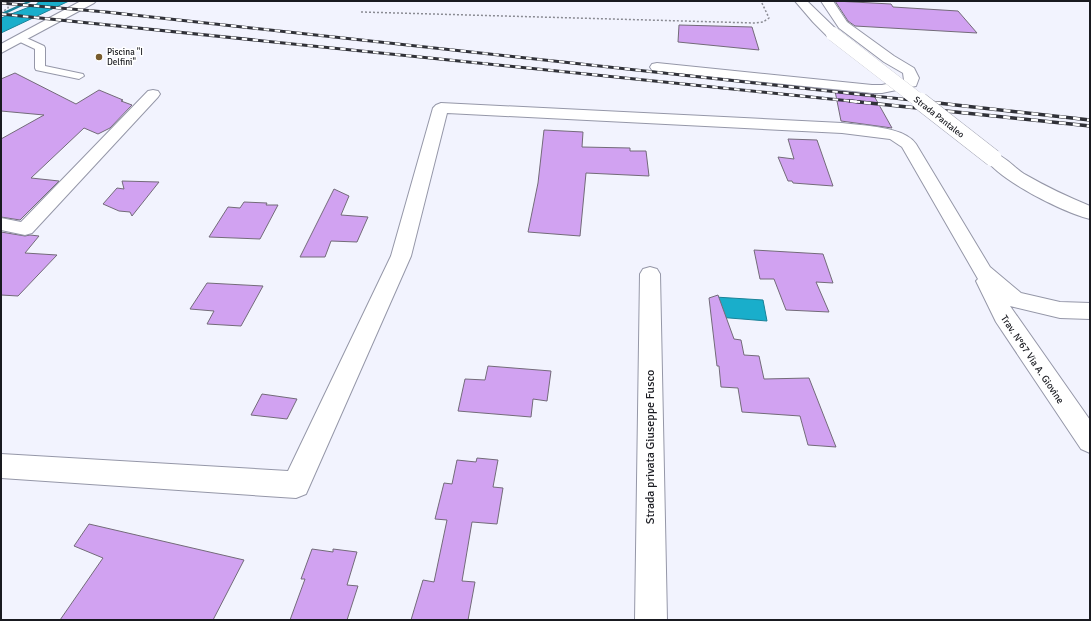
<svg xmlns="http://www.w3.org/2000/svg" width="1091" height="621" viewBox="0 0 1091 621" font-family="Signika,sans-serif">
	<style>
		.water { fill: #19aecb; stroke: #198298 }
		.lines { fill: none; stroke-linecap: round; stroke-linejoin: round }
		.stream { fill: #198298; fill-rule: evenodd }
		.building { fill: #d1a2f1; stroke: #736b79 }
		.service-casing { stroke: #9597a8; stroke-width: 2 }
		.minor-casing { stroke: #9597a8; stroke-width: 2 }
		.secondary-casing { stroke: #9597a8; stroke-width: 2 }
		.path { stroke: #8a8b93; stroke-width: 1.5; stroke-dasharray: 2 2; stroke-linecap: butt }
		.service { fill: #fff; fill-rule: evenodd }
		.minor { fill: #fff; fill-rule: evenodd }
		.secondary { fill: #fff; fill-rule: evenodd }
		.rail-far1-casing { stroke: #303138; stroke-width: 3 }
		.rail-casing { stroke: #303138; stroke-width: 3.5 }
		.rail-far1 { stroke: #fff; stroke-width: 2; stroke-dasharray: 5.5; stroke-linecap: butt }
		.rail { stroke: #fff; stroke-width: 2.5; stroke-dasharray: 7; stroke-linecap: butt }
		.minor-bridge-far1-casing { stroke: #9597a8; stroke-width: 14; stroke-linecap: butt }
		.minor-bridge-casing { stroke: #9597a8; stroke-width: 18; stroke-linecap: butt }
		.minor-bridge-far1 { stroke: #fff; stroke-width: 14 }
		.minor-bridge { stroke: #fff; stroke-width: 17 }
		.poi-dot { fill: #775b2e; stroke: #fff; stroke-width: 1.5 }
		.labels { text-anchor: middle; stroke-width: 3; stroke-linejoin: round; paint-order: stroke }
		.far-poi-label { font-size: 9px; fill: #191a20; stroke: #fff; text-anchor: start }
		.far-street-label { font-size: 9px; fill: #191a20; stroke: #fff }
		.street-label { font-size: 10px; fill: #191a20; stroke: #fff }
		.near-street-label { font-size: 12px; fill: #191a20; stroke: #fff }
	</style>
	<rect width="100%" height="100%" fill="#f2f3fe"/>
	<path class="water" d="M39,1H69L1,33V18L37,4Z
		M715,297L763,300L767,321L717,317Z"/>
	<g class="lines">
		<path class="stream" d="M28,1H33L1,16V13Z"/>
	</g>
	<path class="building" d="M835,1L891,4L893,7L958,11L977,33L855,26L848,21Z
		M679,25L752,27L759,50L678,42Z
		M15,73L76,104L99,90L123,100L121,101L132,105L110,128L98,134L84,128L31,178L59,181L20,220L1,217V139L44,115L1,111V79Z
		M835,91L873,94L892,128L841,121Z
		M544,130L583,132L582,147L630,148V151H646L649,176L586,173L580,236L528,232L538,183Z
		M788,139L817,140L833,186L793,183L792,181H788L778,157L794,159Z
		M122,181L159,182L132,216L130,212L119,211L103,204L117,188L124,189Z
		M334,189L349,196L341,215L368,217L357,242L331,241L325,257H300Z
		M244,202L267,203L266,205H278L260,239L209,237L228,207L240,208Z
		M1,232L25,236L30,235L39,236L25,253L57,255L18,296L1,295Z
		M754,250L823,254L833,283L816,282L829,312L786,310L774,279H760Z
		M207,283L263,286L241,326L207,324L214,311L190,309Z
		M718,295L734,339L741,340L744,355L759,356L764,379L809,378L836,447L808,445L800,416L742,412L738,388L721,387L719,366H717L709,298Z
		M488,366L551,371L547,401L533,399L531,417L458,411L465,379L485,380Z
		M262,394L297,399L287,419L251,415Z
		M477,458L498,460L493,487L503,488L497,524L472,522L462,581L475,582L468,620H411L423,580L434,582L447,520L435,519L444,483L452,484L457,460L476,462Z
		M89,524L244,560L213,620H60L103,558L74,546Z
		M312,549L333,552V549L357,552L347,585L358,586L347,620H290L305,579H301Z"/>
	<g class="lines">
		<defs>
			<path id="service" d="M20,35L44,46L45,48V66L83,74L84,76L79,79L36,70L35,68V49L16,40L15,38Z"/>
			<path id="minor" d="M795,1H807L838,31L839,34L838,37H828L813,22Z
				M821,1H833L847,22L894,56L914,68L919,78L916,86L882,93H872L657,71L652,70L650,67L652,64L657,63L872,85H882L904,80L903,73L884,62L839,28Z
				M153,90L158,91L160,94L158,97L32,233L25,235L1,230V218L21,222L148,91Z
				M441,103L842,123C863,126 904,126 916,144L990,267L1021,293L1060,302L1090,303V319L1060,318L1010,306L1090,420V453L1081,449L996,322L976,281L978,279L902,147L890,139L842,133L447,113L411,256L306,494L296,498L1,478V454L288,471L391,256L433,108L436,105Z
				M993,153C1006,156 1015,169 1026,175C1047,187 1068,197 1090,206V219C1063,212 1000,181 985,158L987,154Z
				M650,267L657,269L660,274L667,620H635L640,274L643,269Z"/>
			<path id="secondary" d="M81,1H96L94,3L1,53V44Z"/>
		</defs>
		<use href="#service" class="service-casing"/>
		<use href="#minor" class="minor-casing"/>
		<use href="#secondary" class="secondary-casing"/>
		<path class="path" d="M361,12L755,23L763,22L769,18L761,1
			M1,13L8,8L9,1"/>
		<use href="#service" class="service"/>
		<use href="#minor" class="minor"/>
		<use href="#secondary" class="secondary"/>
		<defs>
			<path id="rail-far1" d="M1,3L106,12L929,102
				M1,14L860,102"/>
			<path id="rail" d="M850,101L1090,126
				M920,101L1090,120"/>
		</defs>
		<use href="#rail-far1" class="rail-far1-casing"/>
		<use href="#rail" class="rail-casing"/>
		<use href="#rail-far1" class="rail-far1"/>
		<use href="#rail" class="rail"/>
		<defs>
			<path id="minor-bridge-far1" d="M833,34L921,102"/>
			<path id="minor-bridge" d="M920,101L993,158"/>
		</defs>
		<use href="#minor-bridge-far1" class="minor-bridge-far1-casing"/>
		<use href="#minor-bridge" class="minor-bridge-casing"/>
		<use href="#minor-bridge-far1" class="minor-bridge-far1"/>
		<use href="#minor-bridge" class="minor-bridge"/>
	</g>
	<circle class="poi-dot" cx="99" cy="57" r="4"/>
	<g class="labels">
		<g class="far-poi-label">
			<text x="107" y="55">Piscina "I<tspan x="107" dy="10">Delfini"</tspan></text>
		</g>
		<g class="far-street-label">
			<text transform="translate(939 117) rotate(38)" y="3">Strada Pantaleo</text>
		</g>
		<g class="street-label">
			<text transform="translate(1033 359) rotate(56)" y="4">Trav. N°67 Via A. Giovine</text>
		</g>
		<g class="near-street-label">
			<text transform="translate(650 447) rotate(-90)" y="4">Strada privata Giuseppe Fusco</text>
		</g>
	</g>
	<rect width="1091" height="621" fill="none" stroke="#191a20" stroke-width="4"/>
</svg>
